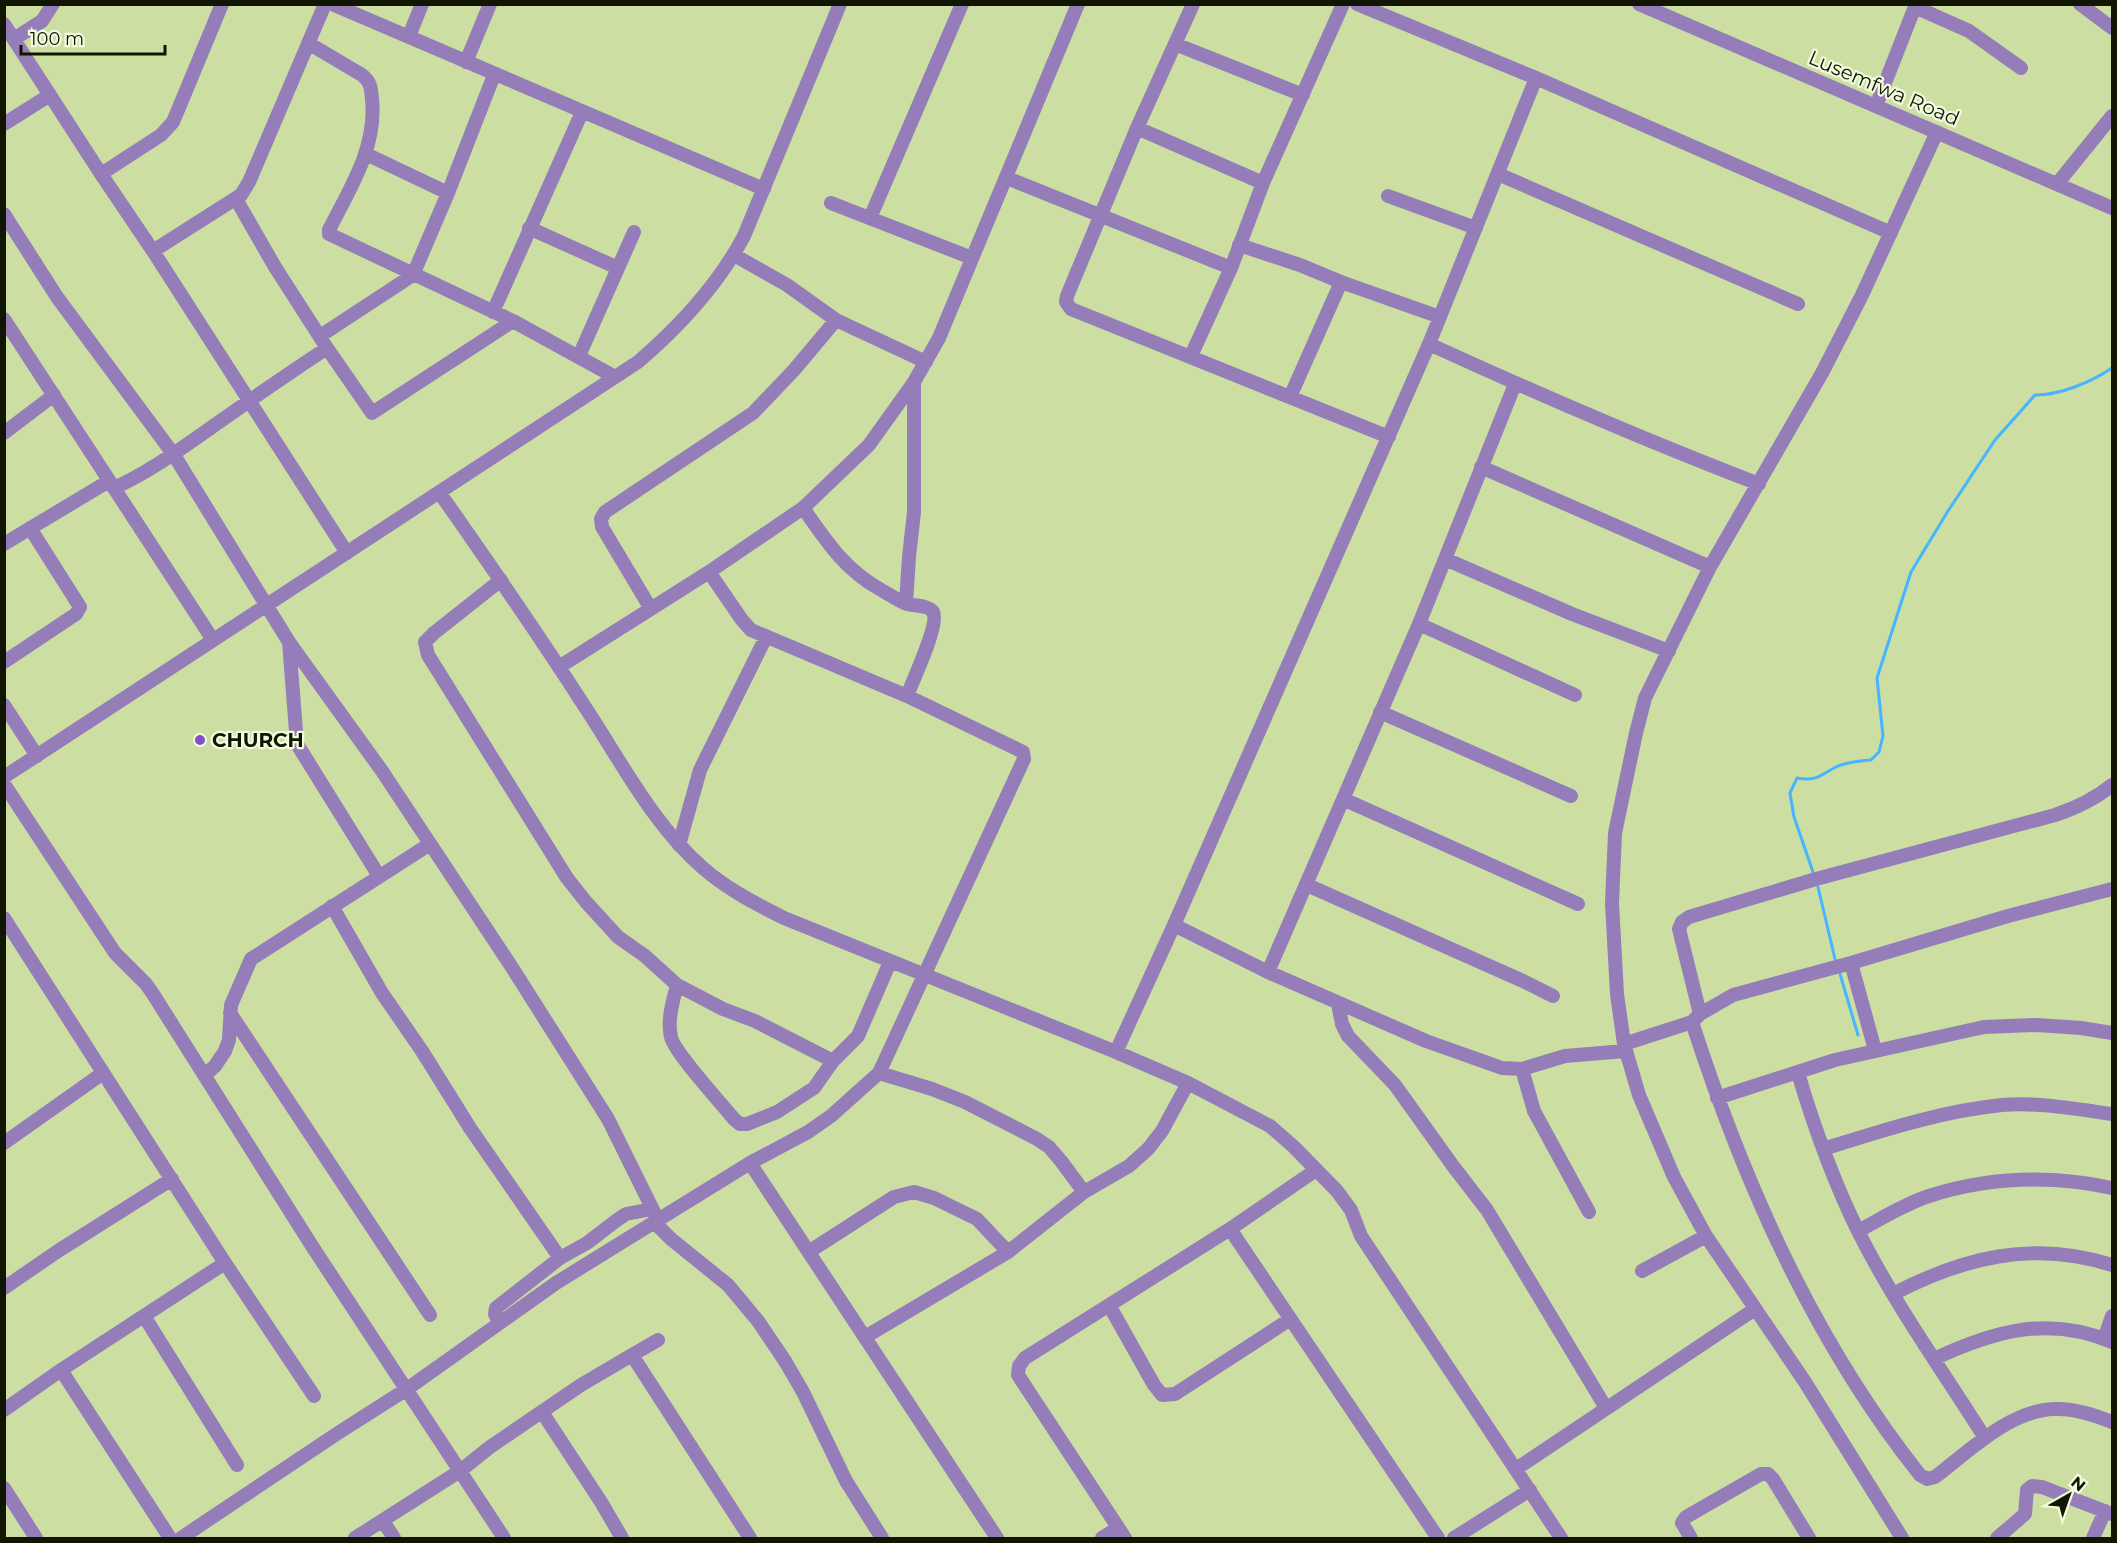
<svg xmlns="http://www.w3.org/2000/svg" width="2117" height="1543" viewBox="0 0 2117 1543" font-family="Montserrat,sans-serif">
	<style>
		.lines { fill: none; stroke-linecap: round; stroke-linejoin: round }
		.stream { stroke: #46b5ff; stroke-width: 3 }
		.minor { stroke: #957dba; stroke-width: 14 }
		.poi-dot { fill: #854ec6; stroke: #f1fbdd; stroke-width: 2 }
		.labels { text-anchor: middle; stroke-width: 4.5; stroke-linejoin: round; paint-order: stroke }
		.street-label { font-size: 20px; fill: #101602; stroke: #f1fbdd }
		.poi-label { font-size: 20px; font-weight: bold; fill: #101602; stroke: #f1fbdd; text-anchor: start }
	</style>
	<rect width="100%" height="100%" fill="#ccdea2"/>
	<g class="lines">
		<path class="stream" d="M1813,872L1794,817L1790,793L1797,778C1818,782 1821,774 1838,766C1848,762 1860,761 1871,760L1879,752L1883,736L1877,678L1911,572L1948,511L1995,440L2035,395C2061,395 2091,382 2112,368
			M1818,887L1835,959
			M1840,974L1858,1035"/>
		<path class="minor" d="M332,4L764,189
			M1193,4L1137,128L1067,296L1066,302L1071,309L1389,437
			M1357,4L1536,78L1891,233
			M1639,4L2112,208
			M2080,4L2112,28
			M1915,7L1969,31L2021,68
			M4,24L101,174L153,251L347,553
			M409,36L422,4
			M14,39L42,21L53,4
			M308,43L362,75C371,82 371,88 372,99C377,148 350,188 329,230V234L513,321L615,377
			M1175,44L1303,95
			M466,62L490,4
			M1876,106L1916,4
			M4,124L50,95
			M1137,128L1263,183
			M366,154L448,193
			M101,174L161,135L173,122L222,4
			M1498,174L1798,304
			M1007,178L1231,268
			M2057,184L2112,116
			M1388,196L1476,228
			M236,199L275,267L327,348L372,413L513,321
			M831,203L972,258
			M4,214L57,297L174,455L289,642L382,771L513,969L608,1119L658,1220
			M870,218L962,4
			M529,228L618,268
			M1239,245L1300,265L1341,282L1440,317
			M153,251L241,195L249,182L325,4
			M734,255L787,285L836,320L926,362
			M493,312L582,112
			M4,319L213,640
			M320,336L413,275L448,193L494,75
			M1429,344C1538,394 1647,441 1759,484
			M579,356L634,232
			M1191,356L1231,268L1263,183L1343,4
			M1290,397L1341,282
			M4,433L54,395
			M1481,467L1710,567
			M114,488C151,471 179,450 212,427C250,400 288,374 327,348
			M439,492C489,563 538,634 585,707C620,760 654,826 703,868C727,889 756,904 784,918L1116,1052L1188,1083L1270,1126L1294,1147L1337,1191L1351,1210L1361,1236L1561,1538
			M803,508C826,540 843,568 878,588C887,593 897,600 907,604C914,606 929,605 933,612C940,624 912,682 907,696
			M4,544L109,481
			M1445,559L1572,614L1669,651
			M501,580L434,633L425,642L428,655L567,878L586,902L618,937L645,956L677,985L723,1009L755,1021L833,1061
			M906,603L909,557L914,512V382
			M651,609L602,527L601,519L605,512L753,413L794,370L836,320
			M1419,624L1575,695
			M289,642L297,744L379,876
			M4,662L76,614L80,607L30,528
			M559,667L709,572L803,508L869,445L914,382L939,338L1078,4
			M4,705L37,756
			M1380,712L1571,796
			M4,777L638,362C680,326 718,285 744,236L840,4
			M4,784L115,953L146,984L153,994L312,1246L504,1538
			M1343,799L1578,904
			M679,845L700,770L766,637
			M1307,885L1523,981L1553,996
			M332,906L382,993L422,1051L470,1128L560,1258
			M4,918L225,1263L314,1396
			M1174,925L1268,972L1419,624L1515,384
			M1851,963L1875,1050
			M1268,972L1426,1041L1502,1068L1522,1069L1565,1056L1625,1051
			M677,985C673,1001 667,1020 671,1037C674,1052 721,1103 734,1119L740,1124H747L777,1112L814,1088L833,1061L858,1036L890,962
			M1338,1004L1342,1024L1348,1036L1395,1085L1453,1166L1487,1210L1606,1408
			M230,1013L430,1315
			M1700,1014L1679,929L1682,922L1689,917L1816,879L2055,815C2076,808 2095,799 2112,785
			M1692,1022C1744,1183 1814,1342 1920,1475L1927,1479L1935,1477C1968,1452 2010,1410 2054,1409C2073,1408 2095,1415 2112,1422
			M1624,1044L1692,1022L1700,1014L1733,995L1851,963L2008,916L2112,889
			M1116,1052L1174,925L1429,344L1536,78
			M1522,1069L1534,1111L1589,1212
			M879,1073L932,1089L965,1102L1037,1139L1049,1147L1061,1161L1084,1192
			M1798,1073C1814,1127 1833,1180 1858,1231C1894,1303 1942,1370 1985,1438
			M205,1075L215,1066L225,1051L229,1040L231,1005L251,959L430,844
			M1717,1098L1835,1060L1984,1027L2037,1025L2081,1028L2112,1033
			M4,1143L103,1073
			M1823,1149C1881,1131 1941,1111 2002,1105C2039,1102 2076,1109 2112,1114
			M750,1163L997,1538
			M654,1222L671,1239L728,1285L758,1321L785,1361L803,1392L846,1481L882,1538
			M1230,1229L1438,1538
			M1858,1231C1881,1219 1904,1204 1929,1196C1989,1177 2051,1175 2112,1188
			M810,1251L894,1197L914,1192L934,1198L977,1219L1008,1252
			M1642,1271L1706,1236
			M4,1288L58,1251L172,1179
			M1893,1294C1964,1257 2034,1240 2112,1265
			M1109,1305L1154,1385L1162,1395L1175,1394L1289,1320
			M144,1316L237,1465
			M500,1323L495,1314L496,1308L560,1258L587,1243L617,1220L626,1214L652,1209
			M865,1337L1008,1252L1084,1192L1129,1166L1148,1149L1162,1131L1188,1083
			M2104,1339L2112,1316
			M632,1355L658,1340
			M1934,1359C1993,1331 2049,1315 2112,1342
			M61,1370L170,1538
			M4,1410L61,1370L225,1263
			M542,1412L601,1502L622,1538
			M1516,1469L1755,1309
			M4,1488L36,1538
			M383,1521L394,1538
			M181,1538L338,1433L407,1389L556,1283L750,1163L808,1132L831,1116L879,1073L1024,759L1023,752L907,696L751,630L742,620L709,572
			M355,1538L460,1471L490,1447L581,1385L632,1355L750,1538
			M1102,1538L1118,1528
			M1125,1538L1018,1375L1019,1366L1025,1358L1230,1229L1316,1170
			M1454,1538L1530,1490
			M1691,1538L1682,1523L1686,1517L1761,1474H1768L1773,1479L1809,1538
			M1902,1538L1805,1382L1706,1236L1674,1177L1639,1095L1624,1044L1617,994L1612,903L1615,833L1636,733L1645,698L1710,567L1822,373L1862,295L1937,132
			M1997,1538L2025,1514L2027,1490L2032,1486L2042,1487L2112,1514
			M2093,1538L2105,1511"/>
	</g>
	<circle class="poi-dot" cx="200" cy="740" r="6"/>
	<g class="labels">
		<g class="street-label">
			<text transform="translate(1884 88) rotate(23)" y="7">Lusemfwa Road</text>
		</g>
		<g class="poi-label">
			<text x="212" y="747">CHURCH</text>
		</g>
	</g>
	<rect width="2117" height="1543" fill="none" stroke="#101602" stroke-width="12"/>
	<g transform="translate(2069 1495) rotate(40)" stroke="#f1fbdd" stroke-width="4.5" paint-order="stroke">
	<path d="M0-4.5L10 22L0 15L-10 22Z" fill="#101602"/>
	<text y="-9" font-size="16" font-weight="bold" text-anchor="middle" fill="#101602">N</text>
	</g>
	<path d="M21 45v9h144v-9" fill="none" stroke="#101602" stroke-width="3"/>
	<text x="30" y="45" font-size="18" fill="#101602" stroke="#f1fbdd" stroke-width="4.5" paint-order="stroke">100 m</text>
</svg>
